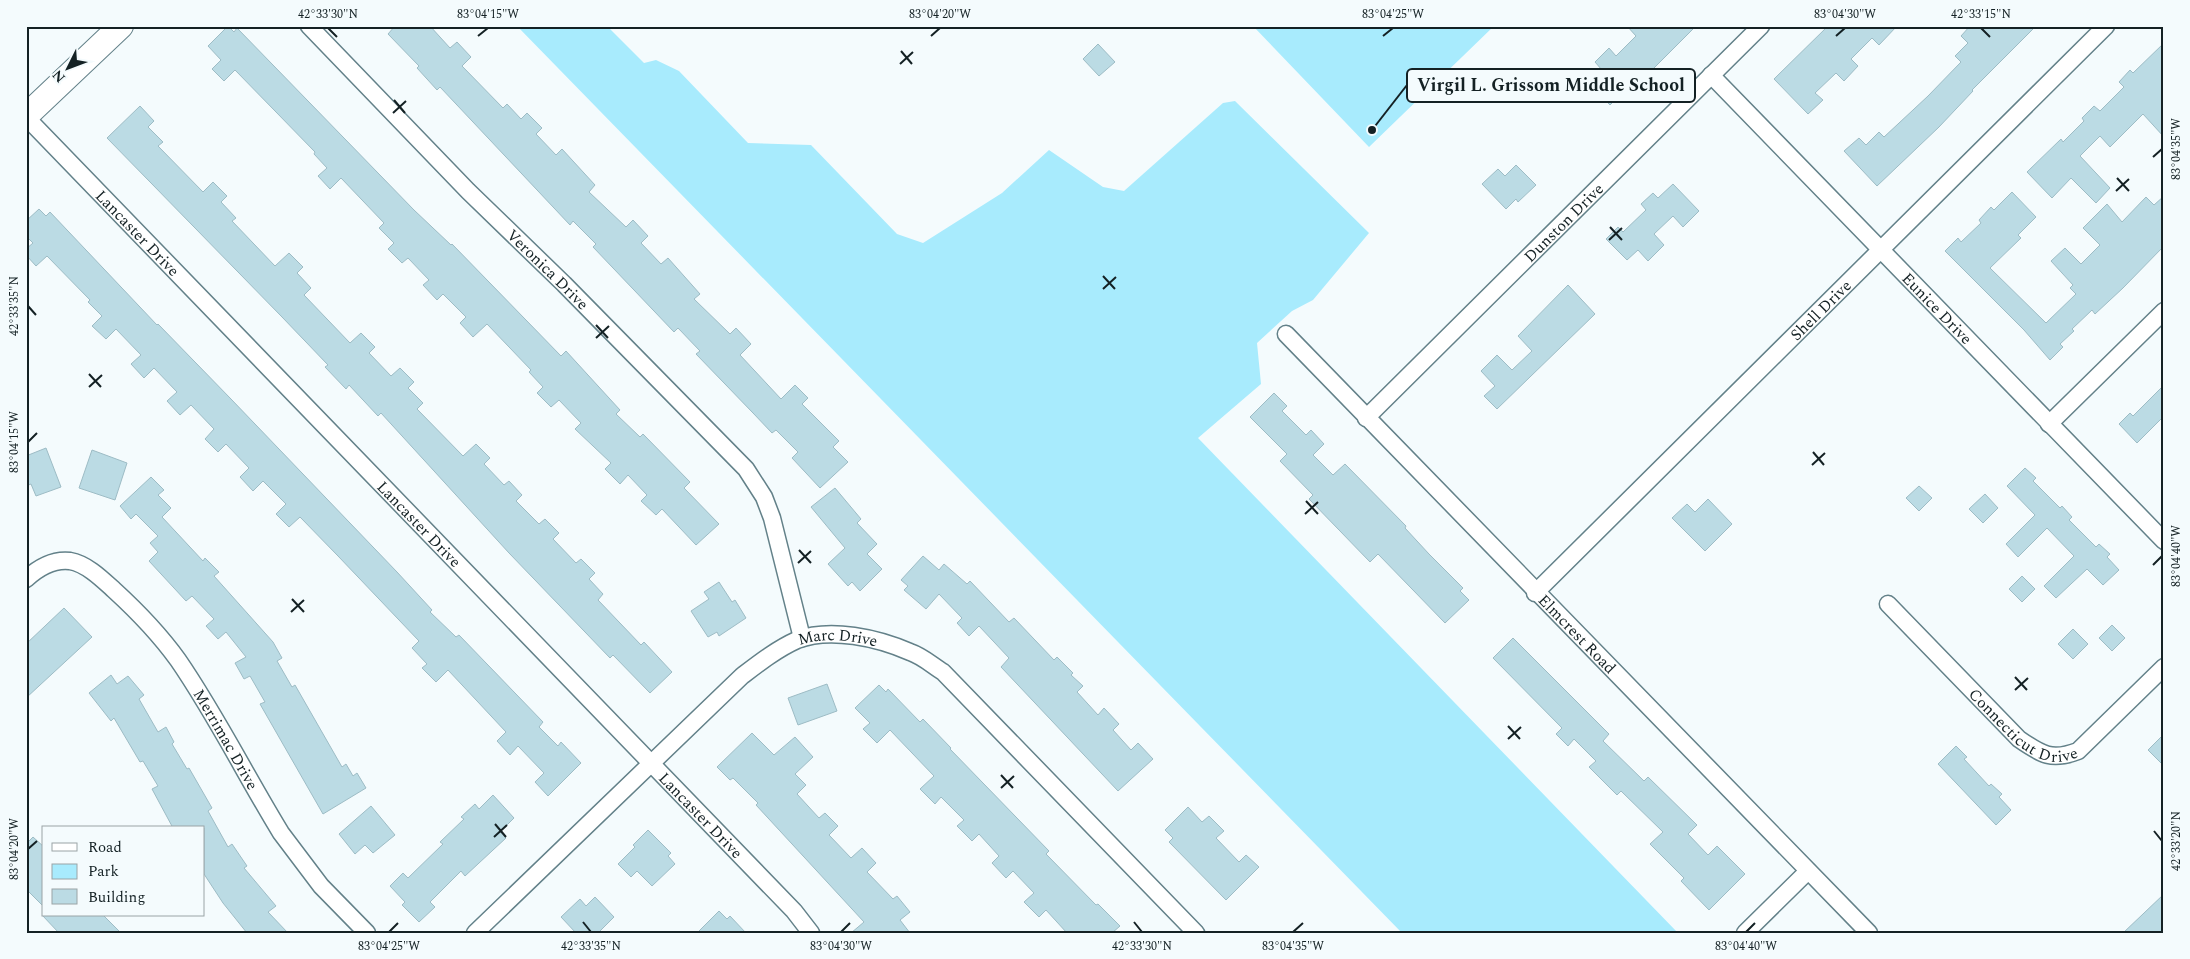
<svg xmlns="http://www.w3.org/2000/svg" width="2190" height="959" viewBox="0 0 2190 959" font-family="Spectral,serif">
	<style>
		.green { fill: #a8ebfd }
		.building { fill: #bbdbe4; stroke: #9dbcc5 }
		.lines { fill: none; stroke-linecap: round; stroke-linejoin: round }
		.minor-casing { stroke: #638189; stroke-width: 19 }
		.secondary-casing { stroke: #638189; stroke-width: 26 }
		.minor { stroke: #fff; stroke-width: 16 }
		.secondary { stroke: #fff; stroke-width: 24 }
		.ticks { fill: none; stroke: #142124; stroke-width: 2 }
		.labels { text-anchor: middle; stroke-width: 4.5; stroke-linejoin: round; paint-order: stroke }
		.street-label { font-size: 16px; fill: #142124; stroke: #f4fbfd }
		.leader { fill: none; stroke: #142124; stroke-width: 2 }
		.callout-dot { fill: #142124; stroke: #f4fbfd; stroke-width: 2 }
		.callout { fill: #f4fbfd; stroke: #142124; stroke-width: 2 }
		.callout-label { font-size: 18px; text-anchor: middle; font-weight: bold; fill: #142124 }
		.neatline { fill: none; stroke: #142124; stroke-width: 2 }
		.ticks-label { font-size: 12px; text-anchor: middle; fill: #142124 }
	</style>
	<rect width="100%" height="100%" fill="#f4fbfd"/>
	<path class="green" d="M517,26H607L644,63L656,60L679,71L748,143L811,145L897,234L923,243L1002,193L1049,150L1103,187L1124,191L1223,103L1235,101L1369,233L1313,300L1292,311L1257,343L1261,384L1198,438L1678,933H1402Z
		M1253,26H1494L1369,147Z"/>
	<path class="building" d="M228,26L234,32L237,28L414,210L451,245L452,244L561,356L566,351L620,410L616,414L640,437L643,434L690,482L684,488L719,524L696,545L662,509L656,515L641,501L647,495L628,475L620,484L605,469L611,463L575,429L581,423L559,400L551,407L537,393L543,387L529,372L531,370L487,324L473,337L460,323L466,317L443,294L437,300L423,285L429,280L408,258L402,263L388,249L394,243L379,228L384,223L341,178L330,189L318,176L327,168L314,154L315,152L235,70L224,81L212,69L221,60L208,46Z
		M395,26H430L450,48L457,42L471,57L462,66L503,108L507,104L521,119L527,113L542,128L536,134L556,155L562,149L595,185L589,192L626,227L633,220L648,236L641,243L661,264L668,258L700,294L694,299L730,334L736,328L751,344L740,355L781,399L795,385L808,398L802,404L839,441L833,447L848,462L820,488L792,458L798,452L776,430L772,433L753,413L696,354L700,351L678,328L674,332L593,247L596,244L573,221L570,225L440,87L437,90L417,68L419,66L388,34Z
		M1627,26H1696L1620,102L1617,98L1610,105L1589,83L1602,70L1595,62L1609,48L1616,56L1636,36Z
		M1828,26H1897L1879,45L1872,38L1851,59L1858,66L1844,81L1836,73L1815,93L1823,100L1808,114L1774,79Z
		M1970,26H2036L1972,90L1973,91L1939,127L1877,186L1844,151L1859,138L1866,145L1879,132L1884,137L1928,96L1961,62L1955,56L1968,43L1961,36Z
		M2164,43V137L2143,114L2110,147L2100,136L2080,156L2110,188L2096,203L2071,178L2052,198L2027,172L2061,139L2063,142L2084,121L2082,118L2094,106L2100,111L2124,87L2119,82L2130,70L2133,73Z
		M1098,44L1115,62L1099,76L1083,59Z
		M140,106L154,121L148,127L163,142L158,146L203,192L213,182L227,196L221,202L236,218L232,221L275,266L289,253L303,267L297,273L311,288L304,295L350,343L361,333L375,347L369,353L391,376L400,368L414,382L408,388L423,403L417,409L463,456L476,444L490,458L484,464L504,485L509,481L522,495L516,501L539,524L545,519L559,533L553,539L576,563L581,559L595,573L589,579L603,594L598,600L641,645L644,642L672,672L650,693L613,655L610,658L509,553L381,413L378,416L349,385L346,389L325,367L328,365L282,317L107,138Z
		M1516,165L1536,185L1518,202L1516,199L1506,209L1482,184L1498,169L1505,176Z
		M1673,184L1699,211L1683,227L1673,216L1654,234L1664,245L1648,261L1638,250L1627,260L1606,239L1618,227L1623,232L1646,210L1641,204L1653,193L1658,198Z
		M2012,192L2036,217L2018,235L2021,238L1990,268L2046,323L2076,294L2070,288L2073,285L2051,261L2065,248L2081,264L2100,245L2083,228L2107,204L2122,222L2146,197L2154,205L2164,196V246L2123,288L2095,314L2092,310L2072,329L2074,331L2060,344L2063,347L2050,360L2024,330L1945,251L1958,238L1961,242L1981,223L1979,220L1991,207L1994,210Z
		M39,209L46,216L50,212L157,325L158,324L231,399L397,572L432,610L430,612L456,637L459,635L543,722L539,727L558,746L561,742L581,763L548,796L535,782L544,773L518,746L510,755L497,741L506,732L448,670L436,682L422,668L427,664L412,648L419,641L338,556L300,517L289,527L276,514L286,504L263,481L253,491L240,477L249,468L226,444L218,452L205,439L214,429L191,405L180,415L167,401L177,392L154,368L144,378L131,364L141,355L116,329L106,339L92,326L102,316L88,302L90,300L47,256L36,266L26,255V249L33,243L26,236V221Z
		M1568,285L1595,314L1497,409L1484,396L1495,386L1481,371L1497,355L1512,370L1532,351L1518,336Z
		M2164,385V416L2137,443L2119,424L2130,413L2133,416Z
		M1274,393L1287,406L1282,411L1306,435L1311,430L1324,444L1313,455L1333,475L1345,464L1406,526L1405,528L1429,554L1463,588L1460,591L1469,600L1445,623L1378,554L1370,562L1309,499L1313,495L1280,461L1287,454L1250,417Z
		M46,448L61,487L36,496L31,484L26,486V456Z
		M92,450L127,463L115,500L79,488Z
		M2025,468L2036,478L2033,481L2060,508L2062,506L2072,517L2069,520L2096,547L2099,544L2110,554L2107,557L2119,570L2103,585L2087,569L2056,598L2044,586L2074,556L2047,528L2018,557L2006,544L2035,515L2007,486Z
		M151,477L164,490L158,495L171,508L162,517L203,561L205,558L219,572L214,576L273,642L282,658L277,661L292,687L295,685L342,767L346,764L353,776L357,773L366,788L323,814L260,704L265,702L250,676L244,679L235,663L246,657L226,632L218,639L206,626L214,619L192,596L186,601L149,561L158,552L150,543L158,536L136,514L131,519L120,506Z
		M1919,486L1932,498L1919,511L1906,498Z
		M835,488L861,519L857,523L877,544L867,554L882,569L860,591L852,582L848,586L828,564L845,548L811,507Z
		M1985,494L1998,508L1983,523L1969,509Z
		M1708,499L1732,524L1705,551L1672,518L1687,504L1695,512Z
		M923,556L939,570L944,564L967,584L970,581L1009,622L1014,618L1054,660L1057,657L1073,673L1071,675L1083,686L1077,692L1098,715L1104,708L1119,724L1113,730L1131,750L1138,743L1153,759L1118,791L1001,667L1009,658L979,626L969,636L957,623L962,618L939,594L926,609L904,590L908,586L901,580Z
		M2022,576L2035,589L2022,602L2009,589Z
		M719,582L732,602L735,600L746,618L719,636L717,632L708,637L691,611L709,599L704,592Z
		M64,608L92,637L26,698V644Z
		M2112,625L2125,638L2112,651L2099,638Z
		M2073,629L2088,644L2073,659L2058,644Z
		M1513,638L1609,734L1603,741L1644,781L1648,777L1697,825L1688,834L1708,855L1717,846L1745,874L1709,910L1681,881L1684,878L1650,844L1663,832L1621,791L1617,795L1589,767L1596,761L1574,739L1568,746L1556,734L1562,728L1493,658Z
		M111,675L117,684L128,676L144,695L139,699L158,732L166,727L174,742L172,744L187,769L189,768L212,808L208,811L228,847L232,844L247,866L244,868L276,906L268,912L288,933H247L223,903L204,874V828H173L152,789L158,786L143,761L140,762L114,718L111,721L89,693Z
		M827,684L837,711L798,725L788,698Z
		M879,685L886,692L888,689L920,722L923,719L951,748L950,749L1049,851L1046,854L1096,905L1098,904L1120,926L1112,933H1067L1046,910L1039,917L1024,902L1034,893L1013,871L1006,878L992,863L999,856L979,834L972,841L957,826L964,820L941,797L935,804L920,789L934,776L890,730L877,743L863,729L870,723L855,708Z
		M752,733L774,755L795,737L813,757L795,774L806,785L797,794L819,818L825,813L838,826L829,835L851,858L862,848L876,863L867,872L893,899L897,896L910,912L900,920L910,933H851L864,922L756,805L758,803L733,778L730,780L717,767Z
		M2164,734V766L2148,750Z
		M1956,746L1967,757L1964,759L1989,786L1991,784L2002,794L1999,797L2011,810L1996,825L1938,764Z
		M493,795L514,818L500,832L506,838L465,876L461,871L430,902L435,907L419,922L402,905L405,902L390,886L403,873L408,878L443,844L440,842L464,819L461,817L475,804L479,809Z
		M371,806L395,835L373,853L365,845L355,854L339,834Z
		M1188,807L1202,822L1209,816L1224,831L1216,838L1239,862L1246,855L1259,867L1226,900L1169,842L1173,838L1165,830Z
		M648,830L671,853L668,856L675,864L652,886L637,871L631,877L618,864L635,847L633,845Z
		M33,837L44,847V907L26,889V844Z
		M2164,894V933H2123Z
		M595,897L614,917L598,933H576L561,917L580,899L586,906Z
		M719,911L727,919L730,916L746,933H697Z
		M42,915H103L121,933H59Z"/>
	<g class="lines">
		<defs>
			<g id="minor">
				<path id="s1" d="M309,26L468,191L564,284L746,469L764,497L772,518L802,638"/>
				<path id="s2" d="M1711,75L2164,541"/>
				<path id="s3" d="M26,117L794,911L811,933"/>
				<path id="s4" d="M1286,334L1869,933"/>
				<path id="s5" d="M1366,418L1761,26"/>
				<path d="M2049,424L2164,311"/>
				<path id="s6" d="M26,579C38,568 53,559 70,561C87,564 102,579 114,590C137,611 160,635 178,660C216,715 246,776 281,833L321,886L367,933"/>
				<path id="s7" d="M1535,593L2106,26"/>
				<path id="s8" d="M1888,604L2019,739C2042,755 2052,761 2078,751L2164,667"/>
				<path id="s9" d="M475,933L742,676C759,663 777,649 797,640C830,627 878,638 910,652C922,656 932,665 943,672L1196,933"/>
				<path d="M1745,933L1808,871"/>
			</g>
			<path id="secondary" d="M26,116L121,26"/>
		</defs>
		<use href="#minor" class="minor-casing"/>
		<use href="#secondary" class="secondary-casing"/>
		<use href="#minor" class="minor"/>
		<use href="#secondary" class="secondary"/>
	</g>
	<path class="ticks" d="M328,28L337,37M1981,28L1990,37M478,36L488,28M931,36L940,28M1383,36L1393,28M1836,36L1845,28M901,51L912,64M900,64L913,52M394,100L405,113M393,113L406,101M2153,157L2162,149M2117,178L2129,191M2116,191L2129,179M1610,227L1622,240M1609,240L1622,228M1103,276L1115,289M1103,289L1116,277M28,306L36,315M596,325L608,338M596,338L609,326M89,374L101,387M89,387L102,375M28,442L37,433M1813,452L1824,465M1812,465L1825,453M1306,501L1318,514M1305,514L1318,502M799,550L811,563M798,563L811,551M2153,565L2162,556M292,599L304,612M291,612L304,600M2015,677L2027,690M2015,690L2028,678M1508,726L1520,739M1508,739L1521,727M1001,775L1013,788M1001,788L1014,776M495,824L506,837M2154,831L2162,841M494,837L507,825M28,849L37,841M583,922L591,932M1134,922L1142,932M389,932L398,923M841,932L850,923M1293,932L1303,923M1746,932L1755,923"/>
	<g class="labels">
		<g class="street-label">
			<text dy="6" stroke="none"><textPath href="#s5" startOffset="278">Dunston Drive</textPath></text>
			<text dy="6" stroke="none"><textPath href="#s3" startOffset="161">Lancaster Drive</textPath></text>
			<text dy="6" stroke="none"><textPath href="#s1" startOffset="341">Veronica Drive</textPath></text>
			<text dy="6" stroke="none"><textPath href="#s7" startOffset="402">Shell Drive</textPath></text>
			<text dy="6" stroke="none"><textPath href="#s2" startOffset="325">Eunice Drive</textPath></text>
			<text dy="6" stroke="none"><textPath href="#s3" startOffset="566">Lancaster Drive</textPath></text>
			<text dy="6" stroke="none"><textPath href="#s4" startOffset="418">Elmcrest Road</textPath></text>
			<text dy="6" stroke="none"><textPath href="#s9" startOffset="478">Marc Drive</textPath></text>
			<text dy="6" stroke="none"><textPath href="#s8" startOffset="186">Connecticut Drive</textPath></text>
			<text dy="6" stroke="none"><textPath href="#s6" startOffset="290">Merrimac Drive</textPath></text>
			<text dy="6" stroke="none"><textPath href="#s3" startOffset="971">Lancaster Drive</textPath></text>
		</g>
	</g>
	<path class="leader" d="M1372 130L1407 85"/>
	<circle class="callout-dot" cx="1372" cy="130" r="5"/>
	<rect class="callout" x="1407" y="69" width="288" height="33" rx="5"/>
	<g class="callout-label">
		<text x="1551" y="91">Virgil L. Grissom Middle School</text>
	</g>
	<rect width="2190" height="959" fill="none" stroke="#f4fbfd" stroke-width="55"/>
	<rect x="42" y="826" width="162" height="90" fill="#f4fbfd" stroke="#9aa4a6"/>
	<rect x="52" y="843" width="25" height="8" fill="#ffffff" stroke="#9aa4a6"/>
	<text x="88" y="852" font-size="15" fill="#142124">Road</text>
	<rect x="52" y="864" width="25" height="15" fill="#a8ebfd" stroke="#9aa4a6"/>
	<text x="88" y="876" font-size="15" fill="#142124">Park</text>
	<rect x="52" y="889" width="25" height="15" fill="#bbdbe4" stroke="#9aa4a6"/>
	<text x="88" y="902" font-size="15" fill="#142124">Building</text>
	<g transform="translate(68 68) rotate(228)" stroke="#f4fbfd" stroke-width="4" paint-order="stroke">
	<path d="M0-4L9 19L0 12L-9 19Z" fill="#142124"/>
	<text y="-8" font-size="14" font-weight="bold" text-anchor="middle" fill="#142124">N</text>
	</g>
	<rect x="28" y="28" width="2134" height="904" class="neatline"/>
	<g class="ticks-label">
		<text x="328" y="18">42°33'30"N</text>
		<text x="488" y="18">83°04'15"W</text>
		<text x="940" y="18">83°04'20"W</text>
		<text x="1393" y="18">83°04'25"W</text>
		<text x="1845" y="18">83°04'30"W</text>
		<text x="1981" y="18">42°33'15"N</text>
		<text transform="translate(2176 149) rotate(-90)" y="4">83°04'35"W</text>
		<text transform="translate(14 306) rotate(-90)" y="4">42°33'35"N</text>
		<text transform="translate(14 442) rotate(-90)" y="4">83°04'15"W</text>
		<text transform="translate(2176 556) rotate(-90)" y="4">83°04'40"W</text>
		<text transform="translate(2176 841) rotate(-90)" y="4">42°33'20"N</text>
		<text transform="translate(14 849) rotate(-90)" y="4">83°04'20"W</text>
		<text x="389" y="950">83°04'25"W</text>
		<text x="591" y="950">42°33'35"N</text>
		<text x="841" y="950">83°04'30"W</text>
		<text x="1142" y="950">42°33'30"N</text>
		<text x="1293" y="950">83°04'35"W</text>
		<text x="1746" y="950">83°04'40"W</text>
	</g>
</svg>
